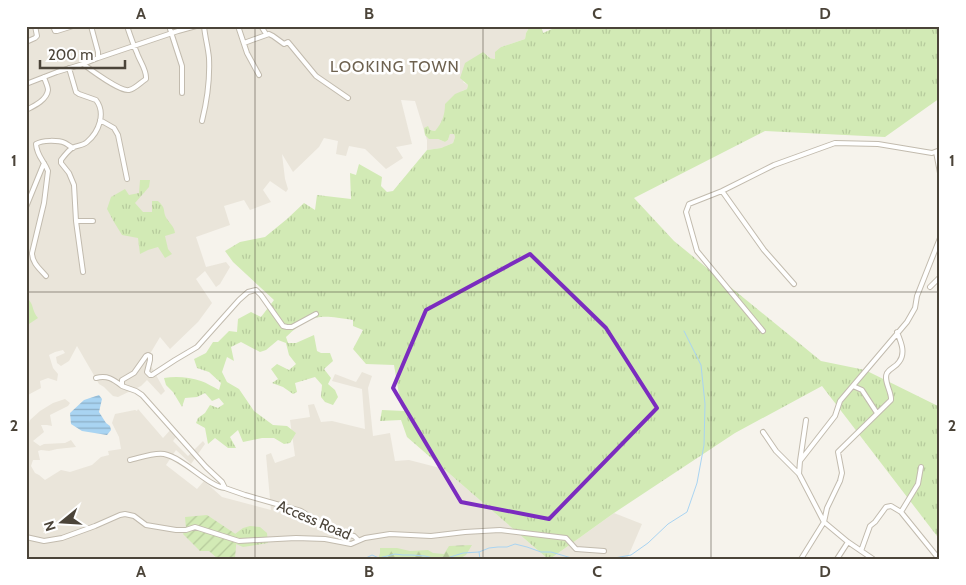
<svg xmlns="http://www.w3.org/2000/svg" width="966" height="585" viewBox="0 0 966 585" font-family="Cabin,sans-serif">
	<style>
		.residential { fill: #eae5da }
		.grass { fill: url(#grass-tufts) }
		.forest { fill: url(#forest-firs) }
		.park { fill: #d2eab5 }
		.garden { fill: url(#garden-furrows) }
		.water { fill: url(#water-rules) }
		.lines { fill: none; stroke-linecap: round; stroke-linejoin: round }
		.stream { stroke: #a9d4f2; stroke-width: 1 }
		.minor-casing { stroke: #c2bbae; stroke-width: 6 }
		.minor { stroke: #fff; stroke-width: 4 }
		.marked { fill: none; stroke: #7b2cbf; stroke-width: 4; stroke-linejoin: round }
		.grid { fill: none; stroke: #4b4439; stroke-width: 1; stroke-opacity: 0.55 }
		.labels { text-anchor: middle; stroke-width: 5; stroke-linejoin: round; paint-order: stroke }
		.street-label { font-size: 15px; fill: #4b4439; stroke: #fff }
		.neighbourhood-label { font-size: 16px; letter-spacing: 1px; fill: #6e6250; stroke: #fff }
		.neatline { fill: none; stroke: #4b4439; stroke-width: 2 }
		.grid-label { font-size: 16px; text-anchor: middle; font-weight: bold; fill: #4b4439 }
	</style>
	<defs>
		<pattern id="grass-tufts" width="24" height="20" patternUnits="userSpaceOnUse" patternTransform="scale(1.25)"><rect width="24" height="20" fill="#d2eab5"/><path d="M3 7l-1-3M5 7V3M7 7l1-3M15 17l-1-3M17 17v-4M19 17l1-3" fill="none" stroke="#b6ca9c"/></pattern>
		<pattern id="forest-firs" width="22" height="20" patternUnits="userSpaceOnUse" patternTransform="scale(1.25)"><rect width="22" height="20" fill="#d2eab5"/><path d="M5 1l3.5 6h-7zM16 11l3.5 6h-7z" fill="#b6ca9c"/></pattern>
		<pattern id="garden-furrows" width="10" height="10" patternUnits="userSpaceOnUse" patternTransform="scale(1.25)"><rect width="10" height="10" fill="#d2eab5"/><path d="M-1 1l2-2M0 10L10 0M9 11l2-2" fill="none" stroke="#b6ca9c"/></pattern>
		<pattern id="water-rules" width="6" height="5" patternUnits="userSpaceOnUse" patternTransform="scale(1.25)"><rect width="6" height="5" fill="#a9d4f2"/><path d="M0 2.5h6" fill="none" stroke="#8caec5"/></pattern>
	</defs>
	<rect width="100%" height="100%" fill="#f6f3ec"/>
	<path class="residential" d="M26,26H530L526,33L525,39L501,47L495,59L490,58L487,55L463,82L468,85L467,89L462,91L445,115L440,126L435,131L430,130L429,139H438L445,142L448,140L450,134H454L455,137L453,143L441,148L427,150V140L415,101L401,100L412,144L396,147L403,158L386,169L365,149L349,146L346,156L336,154L338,141L324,138L319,147L293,172L282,154L285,179L288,189L286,192L270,181L263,190L271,202L250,210L244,200L224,206L230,225L196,237L206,267L226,262L230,267L220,284L216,287L205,271L196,279L212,303L198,322L170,349L160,337L147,359L165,391L161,395L147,380L141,386L118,397L113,396L104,387L99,384L77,346L69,361L61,366L57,363L56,357L65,353L63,350L55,352L49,355L53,368L58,374L57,381L48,378L40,381L41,388L26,396Z
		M362,372L372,376L368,388L373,436L390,433L395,461L409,460L444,469L548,559H26V426H28L30,420L40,411L53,403L65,399L70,403L68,406L50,415L52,426L47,425H41L44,432L33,441L40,446L44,444L65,443L71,440L76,447L57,449L49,451L41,450L38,451L40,460H33L31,466L35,473L39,475L45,480L61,470L70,472L92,465L101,457L109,455L108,451L121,449L119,437L112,423L115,414L135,410L137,411L138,409L163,438L173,427L179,433L173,441L188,456L203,441L205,444L191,464L176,450L166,465L197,489L204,481L222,497L271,510L266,455L271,453L275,463L295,456L290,420L310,417L308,405L314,404L321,422L332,421L365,429L362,389L332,381L335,374L356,382Z
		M614,513L642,524L627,559H550Z"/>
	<path class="grass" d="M530,26H541L543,33L552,29V26H940V98L885,137L765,131L634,198L674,241L821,361L865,370L940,407V540L822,386L735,433L614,513L550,559H548L407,437L401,420L380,421L382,410L405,411L401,406L394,365L366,364L353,349L363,330L353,326V320C320,315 312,313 286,337L288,343H296L314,335L317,351L321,353H330L333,361L324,369L331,378L328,384L335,390L338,397L333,405L325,402L321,397L322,385L315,377L295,383L297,392L293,394L283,387L272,383L278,379L271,369L277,364L289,370L296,364L289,355L286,343L278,340L266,350L260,352L241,342L231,347L234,361L227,357L222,372L227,382L239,389L254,411L273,425L287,426L296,433L290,443L284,444L274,438H262L243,442L238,430L230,437L236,448H228L215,438L208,444L205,428L196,423L198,418L205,413L210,405L218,408L224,404L219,398L212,401L205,393L197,397L185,398L182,407L173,392L166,385L164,378C176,376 189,377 201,381C207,383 213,387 219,390L221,383L209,372L197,368L194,359L206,353L213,342H218L229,331L237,332L238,319L251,312L261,317L274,300L233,262L225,251L240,242L265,237L287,219L304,203L315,210L317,195L351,199L350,173L356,175L359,164L382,177L381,186L387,192L393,191L427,150L441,148L453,143L455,137L454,134H450L448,140L445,142L438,139H429L425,135L424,128L428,126L430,130L435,131C442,123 445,115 445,104L455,94L467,89L468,85L460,78L465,63L483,52L490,58L495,59V52L501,47L525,39L526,33Z
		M140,180H150L149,187L135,203L143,212H152V201H158C167,209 162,211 167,219C170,224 174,226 175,233L165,236L168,249L172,254L165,258L158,247L148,250L140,254L138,238L122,235L114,222L107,209L111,197L125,189L129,195L139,193Z
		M250,526L260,527L267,533L268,543L243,547L236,544L237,535L235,534L243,528Z"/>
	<path class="forest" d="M472,545L466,555L459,559H378L380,553V548H397L410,551L428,550L433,553L444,554L449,546Z"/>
	<path class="park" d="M29,300C34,306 32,311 38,318L26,326V302Z"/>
	<path class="garden" d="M207,515L237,535L235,558L218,559L209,551H200L183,534L186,528L185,517Z"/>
	<path class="water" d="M99,395L102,399L99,412L106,423L110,426L111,430L107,435L82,431L71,424L70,413L84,400Z"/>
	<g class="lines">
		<path class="stream" d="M479,552L480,559
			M364,559L372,555L379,558L395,554L403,555H412L425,556L437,559
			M444,559L463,553L479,552L489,548L498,547H507L515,544L527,547L541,552H551L575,559
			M609,559L631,555L648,543L668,524L687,512L697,483L704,445L705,404L701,365L684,331"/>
		<defs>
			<path id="minor" d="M53,26L55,31H57L73,26
				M91,26L98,52V58
				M169,26L182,66V93
				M238,26L247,53L259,75
				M261,26L266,34
				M26,42L35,38L37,36L35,26
				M244,43L269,34L273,36L284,44L288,42L316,76L348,98
				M83,64C91,70 121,92 129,90C135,89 141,82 146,79C147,70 140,62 137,53C133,44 130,35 127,26
				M69,68L76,92L79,94L96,100C106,113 99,132 87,142C83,146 77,145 72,148C68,151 64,156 61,160V163L69,173L74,185L76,221L83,272
				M26,84L57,72L83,64L98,58L178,31L196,26
				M26,110C34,106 47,100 48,90C48,86 45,81 44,77
				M100,120L114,128L118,135L127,179
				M202,121C207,101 210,79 209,58C208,47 205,37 204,26
				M936,152L940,173
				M722,191L764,250L794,284
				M26,207L44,163
				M76,221H93
				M46,276C40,269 32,263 32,253L44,203L48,171C44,160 37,157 36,144C42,140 58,140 65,143C67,144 71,147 73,148
				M930,287L940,277
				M763,331L697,251L686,212L689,204L722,191L774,165L835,143L878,144L932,153L940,150
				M150,356L148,355L146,356L134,373L122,380V386L136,391L142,395L206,467L222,482L225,488L245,495L301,511L328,528L338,533L354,536L358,540
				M150,356V360L147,372L150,375H152L175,360L197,347L239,300L248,292L256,290L261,295L283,326L287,327H292L316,314
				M96,378C107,375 113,379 122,386
				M853,386L862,390L877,413
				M763,432L776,451L799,474
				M130,460C139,458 155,452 164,454C184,458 209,487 225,488
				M800,461L806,420
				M901,512L918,484L921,467
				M26,537L44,541L62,538L95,526L120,515L125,514L134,516L146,525L176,530H186L195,527L239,541L296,538L325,539L351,544L365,538L390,534L431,536L465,532L500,530L566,538L576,549L604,551
				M861,551L870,526L875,522L886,507L891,506L901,512L939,559
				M801,559L824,522L827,508L840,481L842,473L838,452L891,400C892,392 883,381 887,373C890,368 896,367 899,362C906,353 901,342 897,332
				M837,559L848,542
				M873,559L848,542L824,522L799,474L800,461L835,416L840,401L907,322L915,308L917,296L940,238"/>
		</defs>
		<use href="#minor" class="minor-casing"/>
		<use href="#minor" class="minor"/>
	</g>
	<path class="marked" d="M530,254L606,328L657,408L549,519L461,502L393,388L426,310Z"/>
	<path class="grid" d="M255,26V559M483,26V559M711,26V559M26,292H940"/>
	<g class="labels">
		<g class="street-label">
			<text transform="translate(314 520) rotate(23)" y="5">Access Road</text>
		</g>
		<g class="neighbourhood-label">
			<text x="395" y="72">LOOKING TOWN</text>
		</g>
	</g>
	<rect width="966" height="585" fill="none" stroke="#ffffff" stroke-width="55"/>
	<g transform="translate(62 522) rotate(252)" stroke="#ffffff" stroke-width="4" paint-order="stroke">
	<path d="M0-4L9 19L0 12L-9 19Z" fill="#4b4439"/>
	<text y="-8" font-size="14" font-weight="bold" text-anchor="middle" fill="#4b4439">N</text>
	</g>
	<path d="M40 60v8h85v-8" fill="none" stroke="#4b4439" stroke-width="2.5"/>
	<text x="48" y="60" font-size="15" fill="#4b4439" stroke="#ffffff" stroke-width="4" paint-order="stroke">200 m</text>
	<rect x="28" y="28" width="910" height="530" class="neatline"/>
	<g class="grid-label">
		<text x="141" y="19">A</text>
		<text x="369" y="19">B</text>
		<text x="597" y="19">C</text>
		<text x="825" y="19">D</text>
		<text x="14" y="166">1</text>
		<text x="952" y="166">1</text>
		<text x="14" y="431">2</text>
		<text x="952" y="431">2</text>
		<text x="141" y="577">A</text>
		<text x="369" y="577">B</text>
		<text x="597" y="577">C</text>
		<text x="825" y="577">D</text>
	</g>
</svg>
